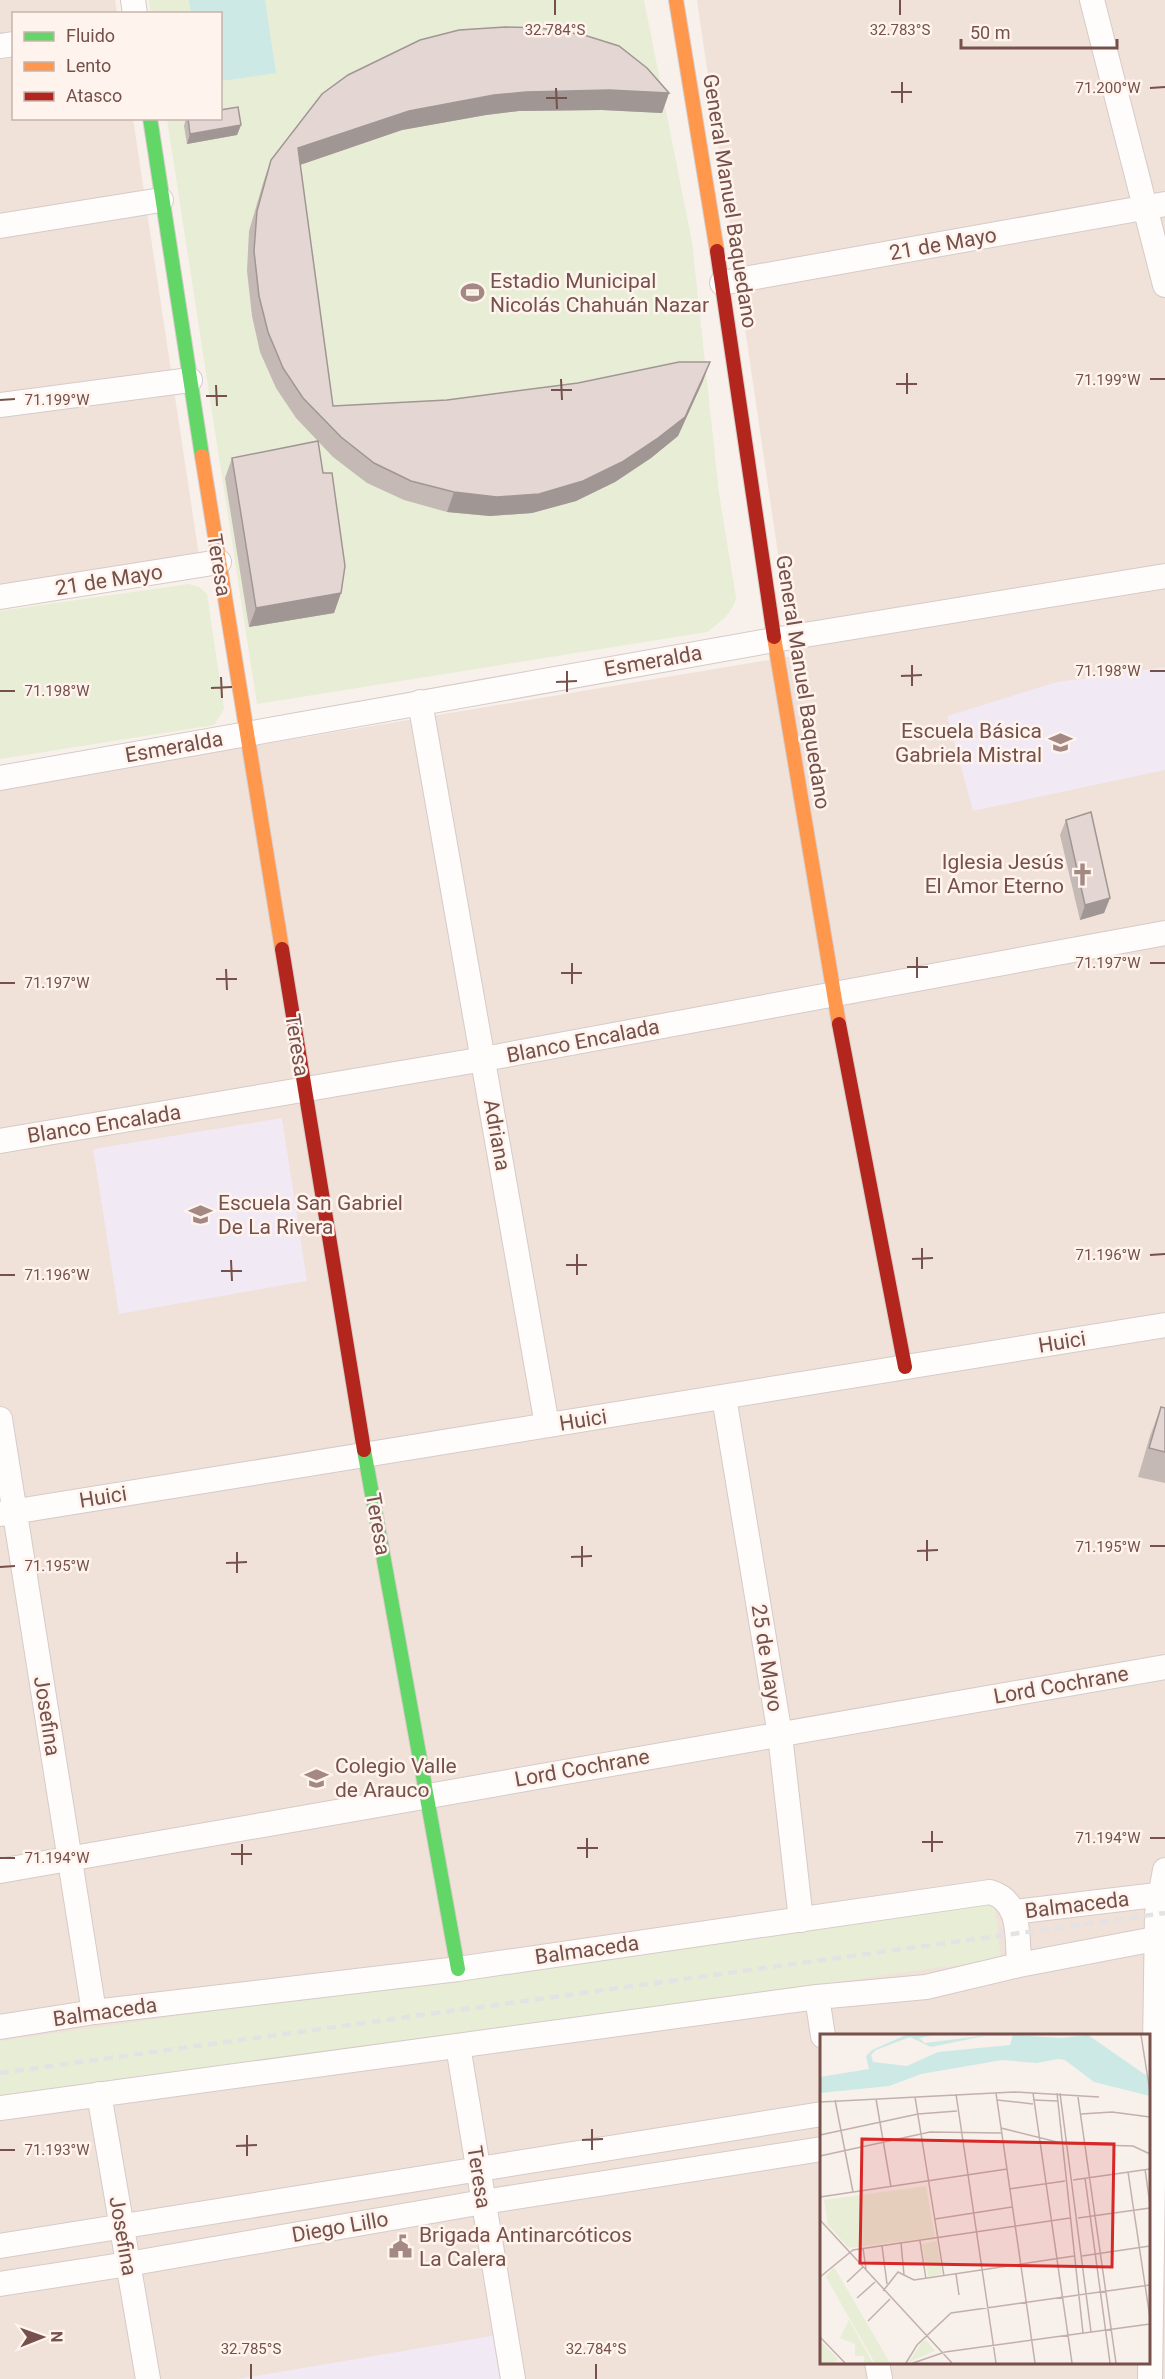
<svg xmlns="http://www.w3.org/2000/svg" width="1165" height="2379" viewBox="0 0 1165 2379" font-family="Roboto,sans-serif">
	<style>
		.residential { fill: #f0e1d9; fill-rule: evenodd }
		.education { fill: #f1e9f3 }
		.green { fill: #e8edd6 }
		.water { fill: #cce9e5 }
		.lines { fill: none; stroke-linecap: round; stroke-linejoin: round }
		.street-casing { stroke: #d6cbc8; stroke-width: 26 }
		.fast-casing { stroke: #d8ccc9; stroke-width: 16 }
		.slow-casing { stroke: #d8ccc9; stroke-width: 16 }
		.jam-casing { stroke: #d8ccc9; stroke-width: 16 }
		.street { stroke: #fefdfc; stroke-width: 24 }
		.fast { stroke: #63d668; stroke-width: 14 }
		.slow { stroke: #ff974d; stroke-width: 14 }
		.jam { stroke: #b3261e; stroke-width: 14 }
		.rail { stroke: #e4e2e5; stroke-width: 4.5; stroke-dasharray: 9 6; stroke-linecap: butt }
		.wall { fill: #c4b9b5 }
		.shaded-wall { fill: #a09694 }
		.building { fill: #e4d7d3; stroke: #a09694; stroke-width: 1.5 }
		.ticks { fill: none; stroke: #76504b; stroke-width: 2 }
		.labels { text-anchor: middle; stroke-width: 5; stroke-linejoin: round; paint-order: stroke }
		.street-label { font-size: 21px; fill: #76504b; stroke: #fff4ed }
		.poi-label { font-size: 21px; fill: #76504b; stroke: #fff4ed; text-anchor: start }
		.inset-road { fill: none; stroke: #c3b0ab; stroke-width: 1.5 }
		.view { fill: #d62828; fill-opacity: 0.15; stroke: #d62828; stroke-width: 3 }
		.inset-edge { fill: none; stroke: #76504b; stroke-width: 3 }
		.ticks-label { font-size: 15px; text-anchor: middle; fill: #76504b; stroke: #fff4ed; stroke-width: 5; stroke-linejoin: round; paint-order: stroke }
	</style>
	<rect width="100%" height="100%" fill="#f7f0eb"/>
	<path class="residential" d="M0,0H115L117,13L14,14V118L133,119L199,556L0,588Z
		M697,0H1165V2379H0V788L793,656ZM822,2036H1148V2362H822Z"/>
	<path class="education" d="M1165,667V770L973,811L947,716L1057,682Z
		M282,1118L307,1281L119,1314L93,1149Z
		M497,2335L504,2379H238Z"/>
	<path class="green" d="M149,0H644L692,242L719,493L736,598C732,614 720,622 707,632L257,704L167,119L220,118V14L151,13Z
		M189,584L199,587L207,594L224,709L214,725L0,759V611Z
		M994,1900L1001,1959L0,2099V2041Z"/>
	<path class="water" d="M189,0H265L276,73L221,81L220,14L191,13Z"/>
	<g class="lines">
		<defs>
			<path id="street" d="M133,0L135,14
				M1092,0L1165,285
				M0,46L14,44
				M0,226L161,200
				M722,283L1165,204
				M0,405L190,380
				M0,597L219,562
				M420,702L547,1425
				M0,778L774,640L1165,576
				M0,1141L484,1059L1165,933
				M724,1397L780,1735L801,1920
				M0,1419L94,2012
				M0,1514L1165,1325
				M0,1871L1165,1667
				M1014,1912L1165,1894
				M817,1997L823,2036
				M0,2027L94,2012L458,1969L990,1892C1022,1901 1017,1938 1019,1965
				M458,2046L513,2379
				M99,2094L148,2379
				M0,2108L817,1997L926,1987L1019,1965L1165,1937
				M0,2246L822,2114
				M0,2284L128,2264L483,2202L822,2149
				M877,2362L880,2379
				M1150,2379L1157,1914L1165,1870"/>
			<path id="fast" d="M150,118L202,456
				M364,1450L458,1969"/>
			<path id="slow" d="M676,0L717,251
				M202,456L282,949
				M774,637L839,1024"/>
			<path id="jam" d="M717,251L774,637
				M282,949L364,1450
				M839,1024L905,1367"/>
		</defs>
		<use href="#street" class="street-casing"/>
		<use href="#fast" class="fast-casing"/>
		<use href="#slow" class="slow-casing"/>
		<use href="#jam" class="jam-casing"/>
		<use href="#street" class="street"/>
		<use href="#fast" class="fast"/>
		<use href="#slow" class="slow"/>
		<use href="#jam" class="jam"/>
		<path class="rail" d="M0,2073L1165,1913"/>
	</g>
	<path class="wall" d="M669,93L662,113L602,110L519,111L486,115L402,130L300,165L333,406L447,400L703,381L678,436L651,458L615,482L576,501L532,513L490,516L447,512L404,500L367,483L333,457L296,418L276,388L260,352L252,316L247,271L249,231L264,180L271,160L322,94Z
		M186,118H220L241,125L237,135L187,144L184,126Z
		M232,458L341,593L334,613L249,627L225,478Z
		M1066,820L1110,898L1104,913L1080,920L1060,835Z
		M1161,1407L1165,1408V1483L1138,1477L1150,1436Z"/>
	<path class="shaded-wall" d="M609,90L669,93L662,113L602,110L519,111L486,115L402,130L291,168L298,148L409,111L494,95L526,92Z
		M241,125L237,135L187,144L190,134Z
		M710,362L703,381L678,436L651,458L615,482L576,501L532,513L490,516L447,512L454,492Z
		M341,593L334,613L249,627L256,608Z
		M1110,898L1104,913L1080,920L1085,905Z"/>
	<path class="building" d="M505,27L540,28L584,35L619,46L647,68L669,93L609,90L526,92L494,95L409,111L298,148L333,406L447,400L578,383L679,362H710L685,417L658,438L622,462L583,481L539,494L497,497L454,492L411,481L374,463L341,437L303,398L283,368L268,332L259,296L254,251L257,211L271,160L322,94L348,75L420,40L459,30Z
		M238,107L241,125L190,134L188,118H220V110Z
		M318,441L323,473H332L345,566L341,593L256,608L232,458Z
		M1091,812L1110,898L1085,905L1066,820Z
		M1161,1407L1165,1408V1452L1149,1448Z"/>
	<path class="ticks" d="M555,0V15M900,0V15M902,82V103M556,88L557,109M1150,88L1165,87M891,92H912M546,98H567M907,373V394M561,379L562,400M1150,379H1165M896,384H917M216,385L217,406M551,390H572M206,396H227M0,400L15,399M912,665V686M567,671V692M1150,671H1165M901,676L922,675M221,677L222,698M556,682L577,681M211,688L232,687M0,691H15M917,957V978M572,963V984M1150,963H1165M907,967H928M226,969L227,990M561,973H582M216,979H237M0,983H15M922,1248V1269M577,1254V1275M1150,1255L1165,1254M912,1259L933,1258M231,1260L232,1281M566,1265H587M221,1271H242M0,1275H15M927,1540V1561M582,1546V1567M1150,1546H1165M917,1551L938,1550M237,1552V1573M571,1557L592,1556M226,1563L247,1562M0,1567L15,1566M932,1831V1852M587,1838V1858M1150,1838H1165M922,1842H943M242,1844V1865M577,1848H598M231,1854H252M0,1858H15M592,2129V2150M247,2135V2156M582,2140L603,2139M236,2146L257,2145M0,2150H15M251,2364V2379M596,2364V2379"/>
	<defs>
		<symbol id="stadium-bare" viewBox="-9 -9 18 18"><path d="M0-5a6.5 5 0 1 0 0 10a6.5 5 0 1 0 0-10ZM-3.5-1.8h7v3.6h-7Z" fill="#a38883" stroke="#fff4ed" stroke-width="2.5" paint-order="stroke"/></symbol>
		<symbol id="school-bare" viewBox="-9 -9 18 18"><path d="M0-5L7-2L0 1L-7-2ZM-4 1L0 2.5L4 1V4Q0 6-4 4Z" fill="#a38883" stroke="#fff4ed" stroke-width="2.5" paint-order="stroke"/></symbol>
		<symbol id="church-bare" viewBox="-9 -9 18 18"><path d="M-1.2-6h2.4v3.5h3.3v2.4h-3.3V6h-2.4V-.1h-3.3v-2.4h3.3Z" fill="#a38883" stroke="#fff4ed" stroke-width="2.5" paint-order="stroke"/></symbol>
		<symbol id="civic-bare" viewBox="-9 -9 18 18"><path d="M-.6-6.5H3V-4.5H.6V-3L4-1V1h2V6H-6V1h2V-1L-.6-3ZM-1.2 2.5V6h2.4V2.5Z" fill="#a38883" stroke="#fff4ed" stroke-width="2.5" paint-order="stroke"/></symbol>
	</defs>
	<g fill-rule="evenodd">
		<use href="#stadium-bare" x="456" y="276" width="33" height="33"/>
		<use href="#school-bare" x="1044" y="726" width="33" height="33"/>
		<use href="#church-bare" x="1066" y="858" width="33" height="33"/>
		<use href="#school-bare" x="184" y="1198" width="33" height="33"/>
		<use href="#school-bare" x="300" y="1762" width="33" height="33"/>
		<use href="#civic-bare" x="384" y="2230" width="33" height="33"/>
	</g>
	<g class="labels">
		<g class="street-label">
			<text transform="translate(730 201) rotate(81)" y="7">General Manuel Baquedano</text>
			<text transform="translate(943 244) rotate(-10)" y="7">21 de Mayo</text>
			<text transform="translate(219 565) rotate(81)" y="7">Teresa</text>
			<text transform="translate(109 580) rotate(-9)" y="7">21 de Mayo</text>
			<text transform="translate(653 661) rotate(-10)" y="7">Esmeralda</text>
			<text transform="translate(803 682) rotate(81)" y="7">General Manuel Baquedano</text>
			<text transform="translate(174 747) rotate(-10)" y="7">Esmeralda</text>
			<text transform="translate(583 1041) rotate(-11)" y="7">Blanco Encalada</text>
			<text transform="translate(297 1045) rotate(81)" y="7">Teresa</text>
			<text transform="translate(104 1124) rotate(-9)" y="7">Blanco Encalada</text>
			<text transform="translate(497 1135) rotate(80)" y="7">Adriana</text>
			<text transform="translate(1062 1342) rotate(-9)" y="7">Huici</text>
			<text transform="translate(583 1420) rotate(-9)" y="7">Huici</text>
			<text transform="translate(103 1497) rotate(-9)" y="7">Huici</text>
			<text transform="translate(378 1524) rotate(80)" y="7">Teresa</text>
			<text transform="translate(767 1658) rotate(81)" y="7">25 de Mayo</text>
			<text transform="translate(1061 1685) rotate(-10)" y="7">Lord Cochrane</text>
			<text transform="translate(47 1716) rotate(81)" y="7">Josefina</text>
			<text transform="translate(582 1768) rotate(-10)" y="7">Lord Cochrane</text>
			<text transform="translate(1077 1905) rotate(-7)" y="7">Balmaceda</text>
			<text transform="translate(587 1950) rotate(-8)" y="7">Balmaceda</text>
			<text transform="translate(105 2012) rotate(-8)" y="7">Balmaceda</text>
			<text transform="translate(479 2177) rotate(81)" y="7">Teresa</text>
			<text transform="translate(340 2227) rotate(-10)" y="7">Diego Lillo</text>
			<text transform="translate(123 2236) rotate(80)" y="7">Josefina</text>
		</g>
		<g class="poi-label">
			<text x="490" y="288">Estadio Municipal<tspan x="490" dy="24">Nicolás Chahuán Nazar</tspan></text>
			<text x="1042" y="738" text-anchor="end">Escuela Básica<tspan x="1042" dy="24">Gabriela Mistral</tspan></text>
			<text x="1064" y="869" text-anchor="end">Iglesia Jesús<tspan x="1064" dy="24">El Amor Eterno</tspan></text>
			<text x="218" y="1210">Escuela San Gabriel<tspan x="218" dy="24">De La Rivera</tspan></text>
			<text x="335" y="1773">Colegio Valle<tspan x="335" dy="24">de Arauco</tspan></text>
			<text x="419" y="2242">Brigada Antinarcóticos<tspan x="419" dy="24">La Calera</tspan></text>
		</g>
	</g>
	<g transform="translate(820 2034)">
		<rect width="330" height="330" fill="#f7f0eb"/>
		<path d="M106,152L115,203L29,214L8,191L4,166ZM117,207L122,240L108,243L102,210ZM14,233L70,329H55L6,243ZM29,286L53,329H44V322H35V310L20,304ZM106,306L115,317L89,328L102,308ZM0,307L18,325L13,329H0Z" fill="#e8edd6"/>
		<path d="M86,1H114L99,4L105,9L169,1L111,13L90,3L56,16L51,21L53,28L87,32L118,18L190,11L193,1L242,4L268,1L330,44V62L274,48L245,26L238,25L217,29L182,26L101,40L69,52L0,59V43L49,35L46,22L52,16Z" fill="#cce9e5"/>
		<path class="inset-road" d="M321,1L330,58M176,59L215,329M213,59L252,329M237,59L263,299M240,59L271,298M136,60L176,329M95,63L124,242M258,63L296,329M56,65L71,153M15,66L33,158M177,66L213,70M213,66L238,67M0,68L194,58L279,63M261,80L292,78L330,83M181,94L245,110L313,112L330,120M0,101L98,80L137,77M0,122L110,98L181,99M325,135L330,171M308,138L330,284M265,144L290,329M253,146L330,135M189,155L245,147M0,163L187,135M258,184L330,174M115,185L192,173M0,186L132,329M100,207L106,245M81,209L84,241M62,212L67,250M43,214L46,235M262,222L330,212M136,240L139,261M0,243L33,216L250,184M27,248L43,233M63,257L78,238L94,246L254,222M37,264L55,248M48,287L70,265M0,303L25,329M86,329L97,311L131,279L330,251M93,329L125,318L330,290"/>
		<path class="view" d="M42,105L294,110L292,233L40,229Z"/>
		<rect width="330" height="330" class="inset-edge"/>
	</g>
	<g class="ticks-label">
		<text x="555" y="35">32.784°S</text>
		<text x="900" y="35">32.783°S</text>
		<text x="1108" y="93">71.200°W</text>
		<text x="1108" y="385">71.199°W</text>
		<text x="57" y="405">71.199°W</text>
		<text x="1108" y="676">71.198°W</text>
		<text x="57" y="696">71.198°W</text>
		<text x="1108" y="968">71.197°W</text>
		<text x="57" y="988">71.197°W</text>
		<text x="1108" y="1260">71.196°W</text>
		<text x="57" y="1280">71.196°W</text>
		<text x="1108" y="1552">71.195°W</text>
		<text x="57" y="1571">71.195°W</text>
		<text x="1108" y="1843">71.194°W</text>
		<text x="57" y="1863">71.194°W</text>
		<text x="57" y="2155">71.193°W</text>
		<text x="251" y="2354">32.785°S</text>
		<text x="596" y="2354">32.784°S</text>
	</g>
	<rect x="12" y="12" width="210" height="108" fill="#fff4ed" stroke="#c8b2ac" stroke-width="1.5"/>
	<rect x="24" y="32" width="30" height="9" fill="#63d668" stroke="#c8b2ac" stroke-width="1.5"/>
	<text x="66" y="42" font-size="18" fill="#76504b">Fluido</text>
	<rect x="24" y="62" width="30" height="9" fill="#ff974d" stroke="#c8b2ac" stroke-width="1.5"/>
	<text x="66" y="72" font-size="18" fill="#76504b">Lento</text>
	<rect x="24" y="92" width="30" height="9" fill="#b3261e" stroke="#c8b2ac" stroke-width="1.5"/>
	<text x="66" y="102" font-size="18" fill="#76504b">Atasco</text>
	<g transform="translate(42 2337) rotate(89)" stroke="#fff4ed" stroke-width="4.5" paint-order="stroke">
	<path d="M0-4.5L10 22L0 15L-10 22Z" fill="#76504b"/>
	<text y="-9" font-size="16" font-weight="bold" text-anchor="middle" fill="#76504b">N</text>
	</g>
	<path d="M961 39v9h156v-9" fill="none" stroke="#76504b" stroke-width="3"/>
	<text x="970" y="39" font-size="18" fill="#76504b" stroke="#fff4ed" stroke-width="4.5" paint-order="stroke">50 m</text>
</svg>
